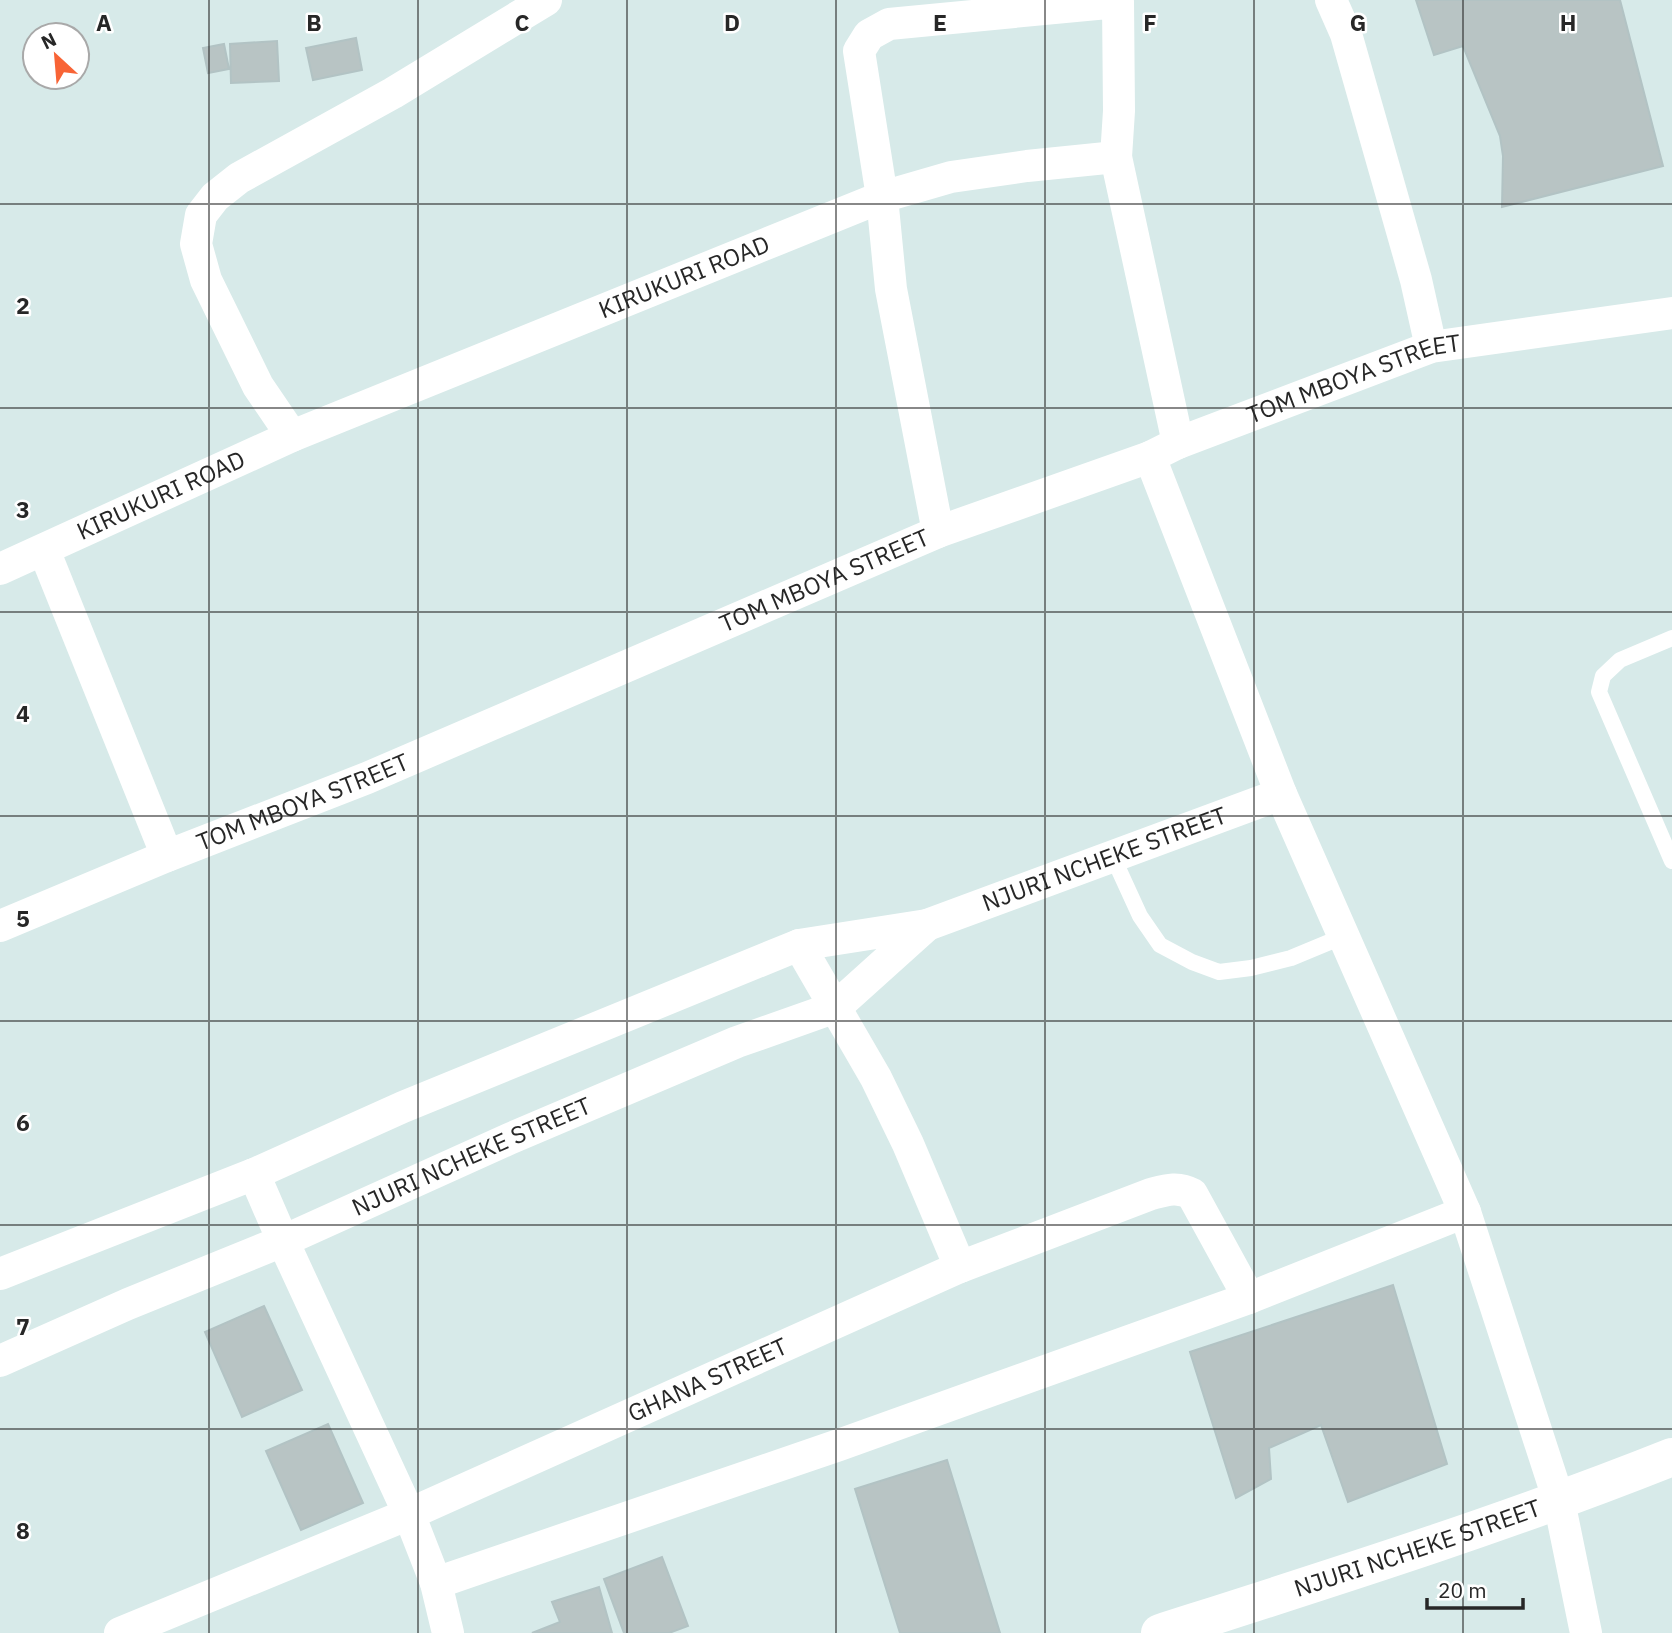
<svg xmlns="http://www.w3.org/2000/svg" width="1672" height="1633" viewBox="0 0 1672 1633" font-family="'IBM Plex Sans',sans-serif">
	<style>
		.building { fill: #b8c4c4; stroke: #b2c3c4; stroke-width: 2 }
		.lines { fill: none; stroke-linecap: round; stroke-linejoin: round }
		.service { stroke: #fff; stroke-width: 16 }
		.minor { stroke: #fff; stroke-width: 32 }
		.secondary { stroke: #fff; stroke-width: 38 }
		.grid { fill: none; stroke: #272727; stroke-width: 2; stroke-opacity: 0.55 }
		.labels { text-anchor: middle; stroke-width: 5; stroke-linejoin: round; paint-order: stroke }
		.street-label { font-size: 24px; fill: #272727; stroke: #fff }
		.grid-label { font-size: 23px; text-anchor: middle; font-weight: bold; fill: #272727; stroke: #fff; stroke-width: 5; stroke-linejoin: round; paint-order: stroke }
	</style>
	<rect width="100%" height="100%" fill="#d7eae9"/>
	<path class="building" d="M1416,0H1620L1663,166L1502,207L1503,156L1500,136L1463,46L1434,55Z
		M356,38L362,70L313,80L306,48Z
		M277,41L279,81L231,83L230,44Z
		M224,44L229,69L208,73L203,48Z
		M1393,1285L1447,1464L1348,1502L1321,1425L1269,1448L1271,1479L1236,1498L1190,1352Z
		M264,1306L302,1390L242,1417L205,1332Z
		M328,1424L363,1503L301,1530L266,1451Z
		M947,1460L1000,1633H900L855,1489Z
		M662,1557L688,1626L669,1633H624L604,1579Z
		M599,1587L612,1633H532L560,1622L552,1602Z"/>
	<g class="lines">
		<path class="service" d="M1672,638L1620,660L1603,676L1599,692L1672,861
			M1113,857L1140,916L1160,945L1192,962L1219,972L1251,968L1291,958L1344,936"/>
		<g class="minor">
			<path d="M1331,0L1346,34L1416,280L1431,347"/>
			<path d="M292,436L258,386L206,280L196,244L201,215L215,197L239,178L393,93L546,0"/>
			<path d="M1150,457L1281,794L1465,1212L1559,1501L1586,1633"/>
			<path d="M938,532L891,289L882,197L859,51L869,35L889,24L1118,2L1119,111L1116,157"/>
			<path d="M44,550L167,856"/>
			<path id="s1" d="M0,569L292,436L882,197L951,177L1027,166L1116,157L1178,443"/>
			<path id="s2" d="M0,926L167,856L367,778L938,532L1150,457L1178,443L1431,347L1672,313"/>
			<path d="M799,945L876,1078L908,1144L960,1267"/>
			<path d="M254,1174L283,1241L409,1514L436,1583L448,1633"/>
			<path id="s3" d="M0,1274L254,1174L403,1107L799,945L927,925L1281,794"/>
			<path id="s4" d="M0,1361L128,1304L283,1241L509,1139L737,1042L836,1007L927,925"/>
			<path d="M436,1583L839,1445L1249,1298L1465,1212"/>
			<path id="s5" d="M120,1633L409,1514L960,1267L1151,1194C1166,1190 1178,1186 1192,1194L1249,1298"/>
		</g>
		<path class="secondary" id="s6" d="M1160,1633C1332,1578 1504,1524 1672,1457"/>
	</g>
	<path class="grid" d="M209,0V1633M418,0V1633M627,0V1633M836,0V1633M1045,0V1633M1254,0V1633M1463,0V1633M0,204H1672M0,408H1672M0,612H1672M0,816H1672M0,1021H1672M0,1225H1672M0,1429H1672"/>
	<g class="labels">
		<g class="street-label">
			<text dy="8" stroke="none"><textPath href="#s1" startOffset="744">KIRUKURI ROAD</textPath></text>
			<text dy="8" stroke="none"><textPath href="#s2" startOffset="1461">TOM MBOYA STREET</textPath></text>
			<text dy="8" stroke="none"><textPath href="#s1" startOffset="177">KIRUKURI ROAD</textPath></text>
			<text dy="8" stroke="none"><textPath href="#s2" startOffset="894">TOM MBOYA STREET</textPath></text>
			<text dy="8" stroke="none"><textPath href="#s2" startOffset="327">TOM MBOYA STREET</textPath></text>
			<text dy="8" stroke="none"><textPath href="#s3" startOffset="1183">NJURI NCHEKE STREET</textPath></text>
			<text dy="8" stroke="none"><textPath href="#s4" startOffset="514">NJURI NCHEKE STREET</textPath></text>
			<text dy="8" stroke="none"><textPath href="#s5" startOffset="640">GHANA STREET</textPath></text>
			<text dy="8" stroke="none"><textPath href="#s6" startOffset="271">NJURI NCHEKE STREET</textPath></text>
		</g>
	</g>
	<g class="grid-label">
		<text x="104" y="31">A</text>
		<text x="314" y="31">B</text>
		<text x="522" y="31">C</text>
		<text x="732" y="31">D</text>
		<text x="940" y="31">E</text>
		<text x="1150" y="31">F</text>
		<text x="1358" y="31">G</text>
		<text x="1568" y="31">H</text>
		<text x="23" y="314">2</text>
		<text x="23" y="518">3</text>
		<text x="23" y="722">4</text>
		<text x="23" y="927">5</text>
		<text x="23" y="1131">6</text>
		<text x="23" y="1335">7</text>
		<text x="23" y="1539">8</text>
	</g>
	<g transform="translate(56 56) rotate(334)"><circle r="33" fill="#ffffff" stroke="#a9a9a9" stroke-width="2"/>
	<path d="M0-5L12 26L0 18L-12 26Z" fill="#f86436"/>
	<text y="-10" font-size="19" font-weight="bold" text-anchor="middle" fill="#272727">N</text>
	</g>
	<path d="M1427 1598v10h96v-10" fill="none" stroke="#272727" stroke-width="3.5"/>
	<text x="1438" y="1598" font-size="21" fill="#272727" stroke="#ffffff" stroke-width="5" paint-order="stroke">20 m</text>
</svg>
